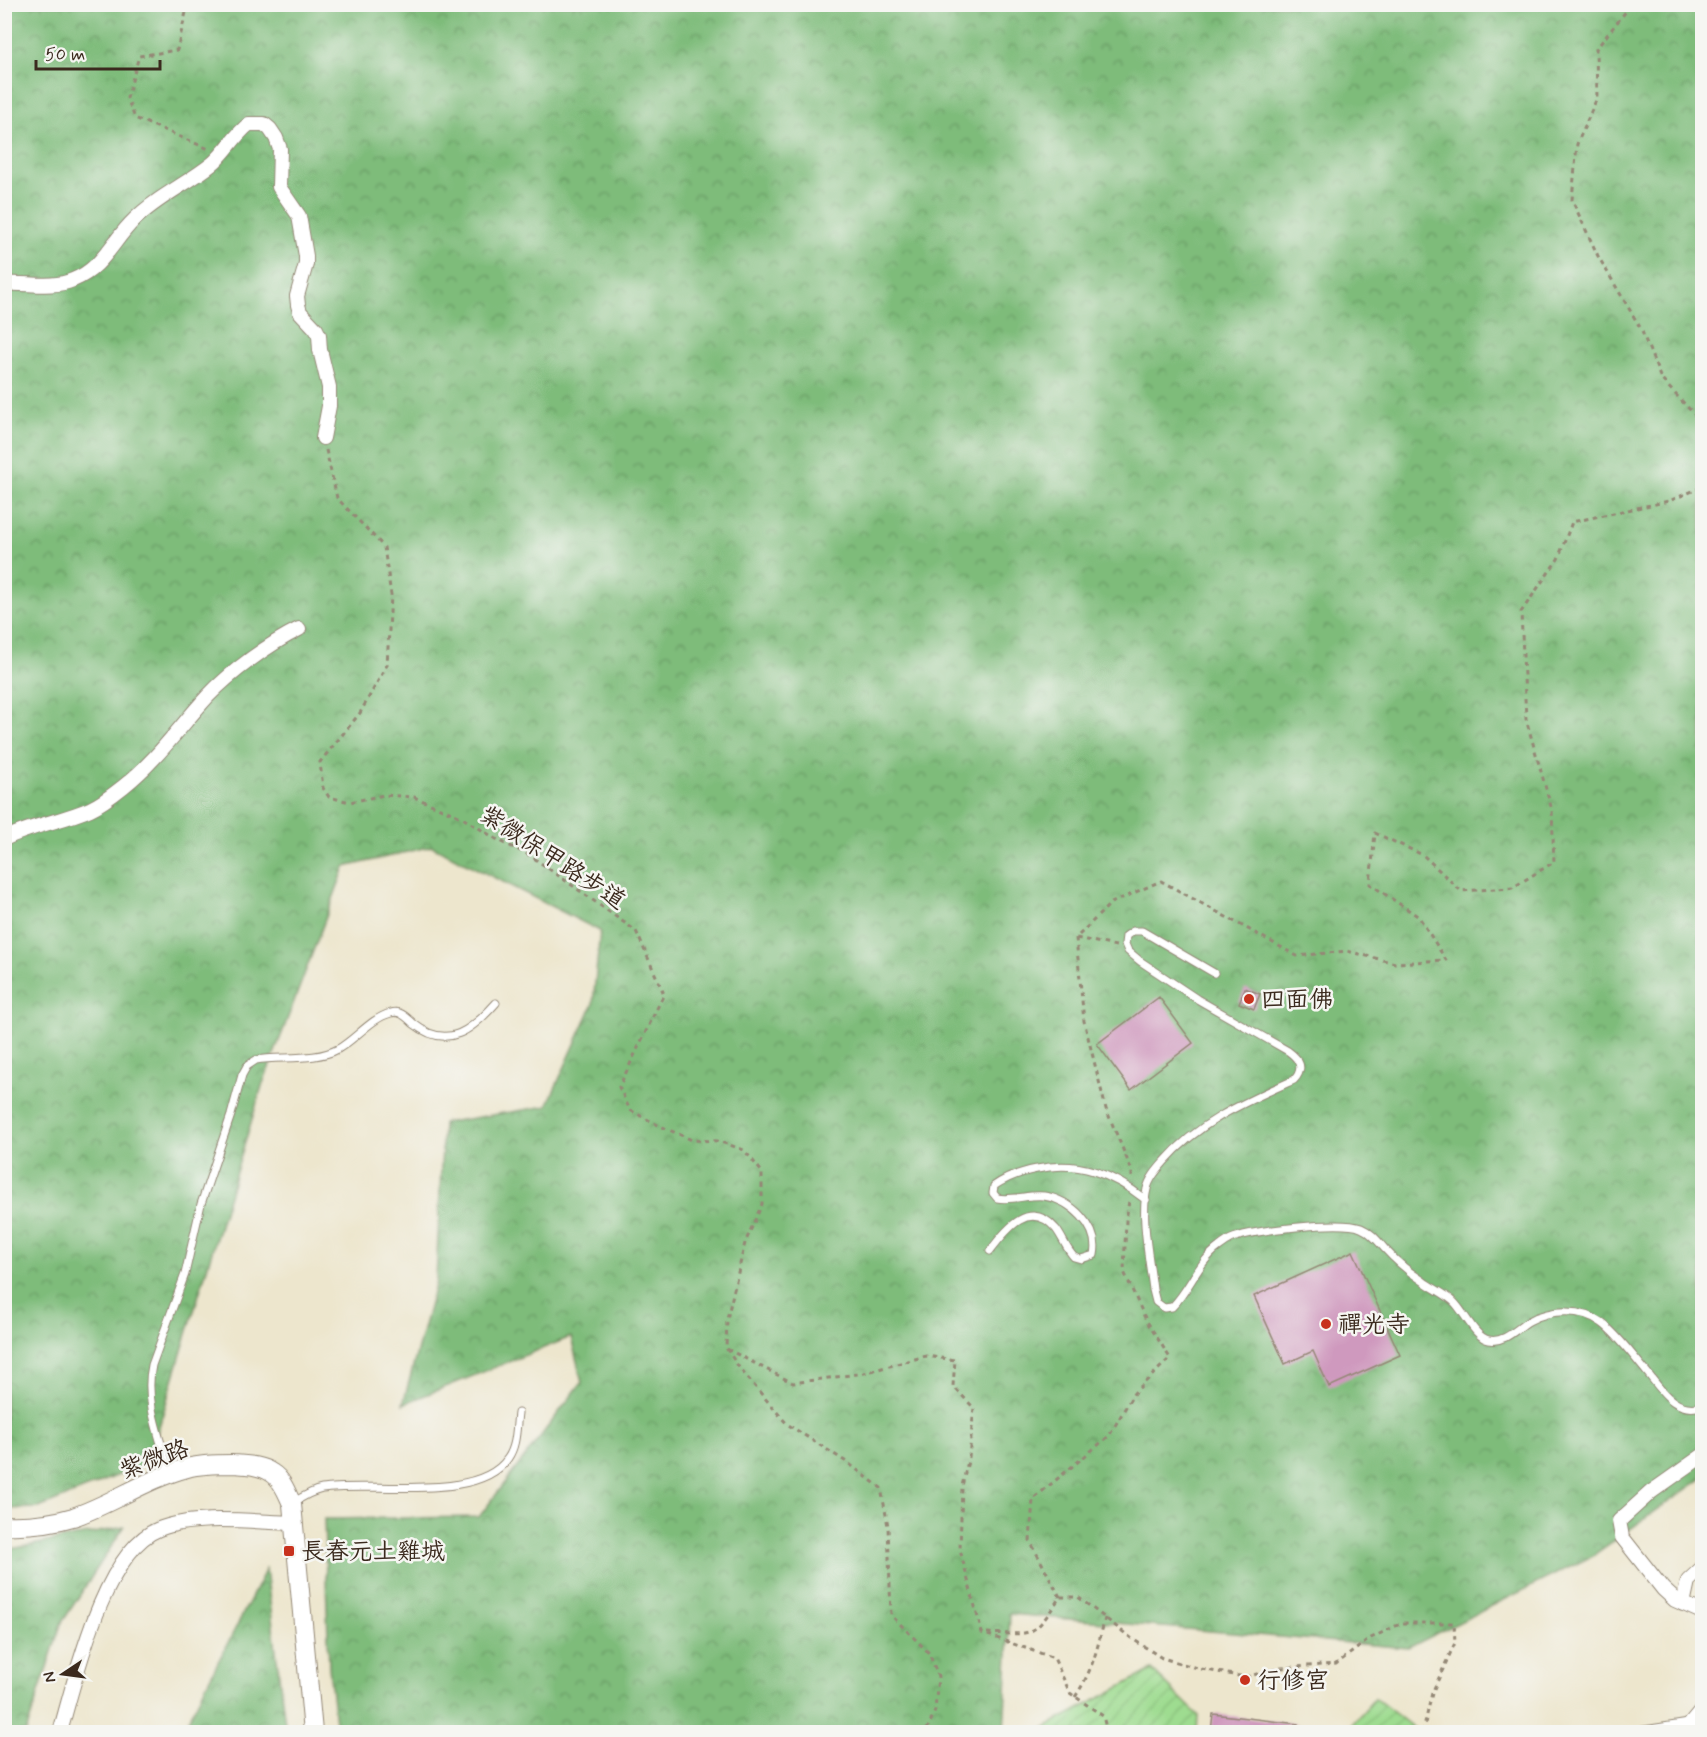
<svg xmlns="http://www.w3.org/2000/svg" width="1707" height="1737" viewBox="0 0 1707 1737" font-family="Mynerve,'LXGW WenKai TC',sans-serif">
	<style>
		.forest { fill: url(#forest-crowns); stroke: #5c734c; stroke-width: 1.5 }
		.garden { fill: url(#garden-furrows); stroke: #6c8357; stroke-width: 1.5 }
		.building { fill: #cf99be }
		.lines { fill: none; stroke-linecap: round; stroke-linejoin: round }
		.service-casing { stroke: #948876; stroke-width: 9 }
		.minor-casing { stroke: #948876; stroke-width: 16 }
		.tertiary-casing { stroke: #948876; stroke-width: 20 }
		.path { stroke: #948876; stroke-width: 3; stroke-dasharray: 4.5 4.5; stroke-linecap: butt }
		.service { stroke: #fff; stroke-width: 7 }
		.minor { stroke: #fff; stroke-width: 14 }
		.tertiary { stroke: #fff; stroke-width: 18 }
		.poi-dot { fill: #c8321e; stroke: #f6f6f2; stroke-width: 2 }
		.labels { text-anchor: middle; stroke-width: 5; stroke-linejoin: round; paint-order: stroke }
		.street-label { font-size: 24px; fill: #3b2a1e; stroke: #f6f6f2 }
		.poi-label { font-size: 24px; fill: #3b2a1e; stroke: #f6f6f2; text-anchor: start }
	</style>
	<defs>
		<pattern id="forest-crowns" width="20" height="18" patternUnits="userSpaceOnUse" patternTransform="scale(1.5)"><rect width="20" height="18" fill="#7ebc7a"/><path d="M2 6a3 3 0 1 1 6 0M12 15a3 3 0 1 1 6 0" fill="none" stroke="#689963"/></pattern>
		<pattern id="garden-furrows" width="10" height="10" patternUnits="userSpaceOnUse" patternTransform="scale(1.5)"><rect width="10" height="10" fill="#9edc90"/><path d="M-1 1l2-2M0 10L10 0M9 11l2-2" fill="none" stroke="#89bd7c"/></pattern>
	</defs>
	<rect width="100%" height="100%" fill="#f6f6f2"/>
	<filter id="ink" filterUnits="userSpaceOnUse"><feTurbulence type="fractalNoise" baseFrequency=".0167" numOctaves="2"/><feDisplacementMap in="SourceGraphic" scale="12" xChannelSelector="R" yChannelSelector="G"/><feConvolveMatrix kernelMatrix="1 2 1 2 8 2 1 2 1" color-interpolation-filters="sRGB"/></filter>
	<filter id="wash" filterUnits="userSpaceOnUse"><feTurbulence type="fractalNoise" baseFrequency=".008" numOctaves="4" result="noise"/><feDisplacementMap in="SourceGraphic" scale="24" xChannelSelector="R" yChannelSelector="G"/><feGaussianBlur stdDeviation="1.35" result="paint"/><feColorMatrix in="noise" values="0 0 0 0 0 0 0 0 0 0 0 0 0 0 0 0 0 1.4 0 .05"/><feComposite in="paint" operator="in"/></filter>
	<g filter="url(#wash)">
		<rect width="100%" height="100%" fill="#ede6cd"/>
		<path class="forest" d="M4,5H1702V1478L1592,1556L1408,1648L1010,1614L1004,1732H336L329,1667L324,1519L479,1517L582,1382L571,1337L403,1404L436,1281L443,1123L547,1106L593,1004L600,931L432,846L345,867L262,1086L148,1463L39,1508L5,1509Z
			M124,1527L61,1624L26,1732H5V1550Z
			M266,1569L286,1732H184L183,1730Z"/>
		<path class="garden" d="M1152,1670L1198,1715L1197,1732H1040V1730Z
			M1375,1698L1419,1732H1349L1348,1729Z"/>
		<g id="blocks">
			<path class="building" d="M1245,988L1260,994L1254,1009L1239,1003Z
				M1159,997L1193,1043L1131,1090L1097,1044Z
				M1353,1251L1400,1355L1329,1387L1313,1351L1285,1364L1254,1296Z
				M1213,1714L1298,1724V1732H1211Z"/>
		</g>
	</g>
	<g filter="url(#ink)">
		<use href="#blocks" fill-opacity="0" stroke="#948876" stroke-width="1.5"/>
		<g class="lines">
			<defs>
				<path id="service" d="M1214,973L1142,931H1133L1126,936L1125,944L1128,951L1140,961L1197,999L1288,1051C1299,1059 1305,1068 1294,1080C1245,1102 1200,1121 1164,1162C1157,1170 1149,1179 1147,1189C1140,1216 1150,1262 1153,1290L1156,1302L1164,1308L1172,1307C1190,1289 1198,1262 1219,1247C1223,1244 1227,1241 1231,1239C1251,1230 1342,1220 1361,1228C1371,1232 1378,1241 1385,1249C1396,1261 1409,1272 1423,1281C1432,1288 1444,1293 1453,1301C1464,1311 1475,1338 1489,1340C1505,1343 1517,1328 1529,1321C1551,1309 1582,1308 1602,1323C1616,1333 1634,1357 1645,1370C1661,1389 1674,1414 1702,1406
					M990,1251C1007,1228 1030,1199 1056,1229C1063,1238 1066,1249 1074,1257L1081,1259L1094,1255C1100,1227 1071,1200 1044,1196C1029,1194 1013,1201 997,1198L993,1193L994,1186C1008,1176 1021,1172 1037,1169C1079,1160 1113,1174 1146,1200
					M170,1473C160,1438 144,1401 152,1365L185,1274L201,1204L231,1115L242,1075L247,1066L256,1060C280,1056 317,1061 338,1049C356,1039 371,1018 391,1013C401,1010 407,1018 414,1024C448,1051 473,1029 496,1003
					M293,1503C302,1497 312,1491 322,1489C371,1481 479,1503 508,1458C517,1445 516,1428 518,1413
					M1631,1732L1689,1723"/>
				<path id="minor" d="M4,284C26,282 52,289 73,280C103,268 113,240 134,220C157,197 187,184 212,164C226,152 235,135 249,124H264L270,129L276,138L280,149L279,187L299,216L306,256V264L297,296L298,305L300,312L316,329L319,335L320,350L329,387V406L323,438
					M4,839C32,825 63,821 90,809C103,803 114,794 124,786C157,760 180,726 208,696C232,671 269,644 299,629
					M1702,1456L1651,1492L1619,1521L1622,1537L1663,1589L1675,1600L1702,1612
					M1683,1604L1688,1581L1702,1568
					M60,1732C75,1680 104,1550 159,1529C195,1514 255,1522 294,1523
					M1684,1732L1702,1710"/>
				<path id="tertiary" d="M4,1525C28,1526 50,1524 73,1517C112,1504 146,1479 187,1468C201,1464 217,1464 232,1464C245,1465 261,1465 272,1473C282,1479 287,1493 292,1504L313,1732"/>
			</defs>
			<use href="#service" class="service-casing"/>
			<use href="#minor" class="minor-casing"/>
			<use href="#tertiary" class="tertiary-casing"/>
			<path class="path" d="M188,4L177,50L139,56L127,98L135,118L209,149
				M1628,4L1627,10L1596,49L1597,98L1577,144L1572,200L1598,256L1641,329L1661,379L1695,415H1702
				M326,450L337,498L384,547L391,595L387,665L360,713L320,762L323,788L329,797L350,802L384,795L414,797L461,817L498,840L531,856L636,931L664,994L619,1087L630,1110L658,1125L692,1140L718,1141L744,1150L762,1172V1204L745,1243L727,1319L726,1348L740,1369L787,1424L848,1463L881,1488L888,1526L891,1615L929,1653L938,1676L935,1711L926,1732
				M1076,938L1084,1021L1106,1109L1132,1171V1177
				M1116,946L1076,938L1111,903L1161,881L1297,956L1347,951L1395,963L1446,960L1419,917L1370,884L1375,833L1423,855L1461,891L1512,888L1554,862L1552,810L1526,719L1521,612L1558,559L1572,522L1669,501L1702,487
				M727,1349L793,1383L864,1373L926,1356L955,1360L953,1386L974,1408L969,1457L962,1486L960,1550L982,1633L1054,1658L1070,1693L1103,1716L1107,1732
				M1060,1597L1030,1541L1033,1499L1109,1436L1134,1393L1170,1358L1146,1320L1124,1272L1126,1220L1129,1201
				M987,1633C1035,1635 1033,1637 1060,1597H1078L1131,1638L1162,1658L1201,1669L1245,1677L1281,1668L1336,1664L1371,1638L1402,1623H1454L1455,1643L1432,1693L1423,1732
				M1075,1697C1093,1670 1097,1649 1105,1618"/>
			<use href="#service" class="service"/>
			<use href="#minor" class="minor"/>
			<use href="#tertiary" class="tertiary"/>
		</g>
	</g>
	<g class="poi-dot">
		<circle cx="1249" cy="999" r="6"/>
		<circle cx="1326" cy="1324" r="6"/>
		<rect x="283" y="1545" width="12" height="12" rx="3"/>
		<circle cx="1245" cy="1680" r="6"/>
	</g>
	<g class="labels">
		<g class="street-label">
			<text transform="translate(553 857) rotate(33)" y="8">紫微保甲路步道</text>
			<text transform="translate(154 1459) rotate(-20)" y="8">紫微路</text>
		</g>
		<g class="poi-label">
			<text x="1261" y="1007">四面佛</text>
			<text x="1338" y="1332">禪光寺</text>
			<text x="301" y="1559">長春元土雞城</text>
			<text x="1257" y="1688">行修宮</text>
		</g>
	</g>
	<rect width="1707" height="1737" fill="none" stroke="#f6f6f2" stroke-width="24"/>
	<g transform="translate(63 1674) rotate(257)" stroke="#f6f6f2" stroke-width="4.5" paint-order="stroke">
	<path d="M0-4.5L10 22L0 15L-10 22Z" fill="#3b2a1e"/>
	<text y="-9" font-size="16" font-weight="bold" text-anchor="middle" fill="#3b2a1e">N</text>
	</g>
	<path d="M36 60v9h124v-9" fill="none" stroke="#3b2a1e" stroke-width="3"/>
	<text x="45" y="60" font-size="18" fill="#3b2a1e" stroke="#f6f6f2" stroke-width="4.5" paint-order="stroke">50 m</text>
</svg>
